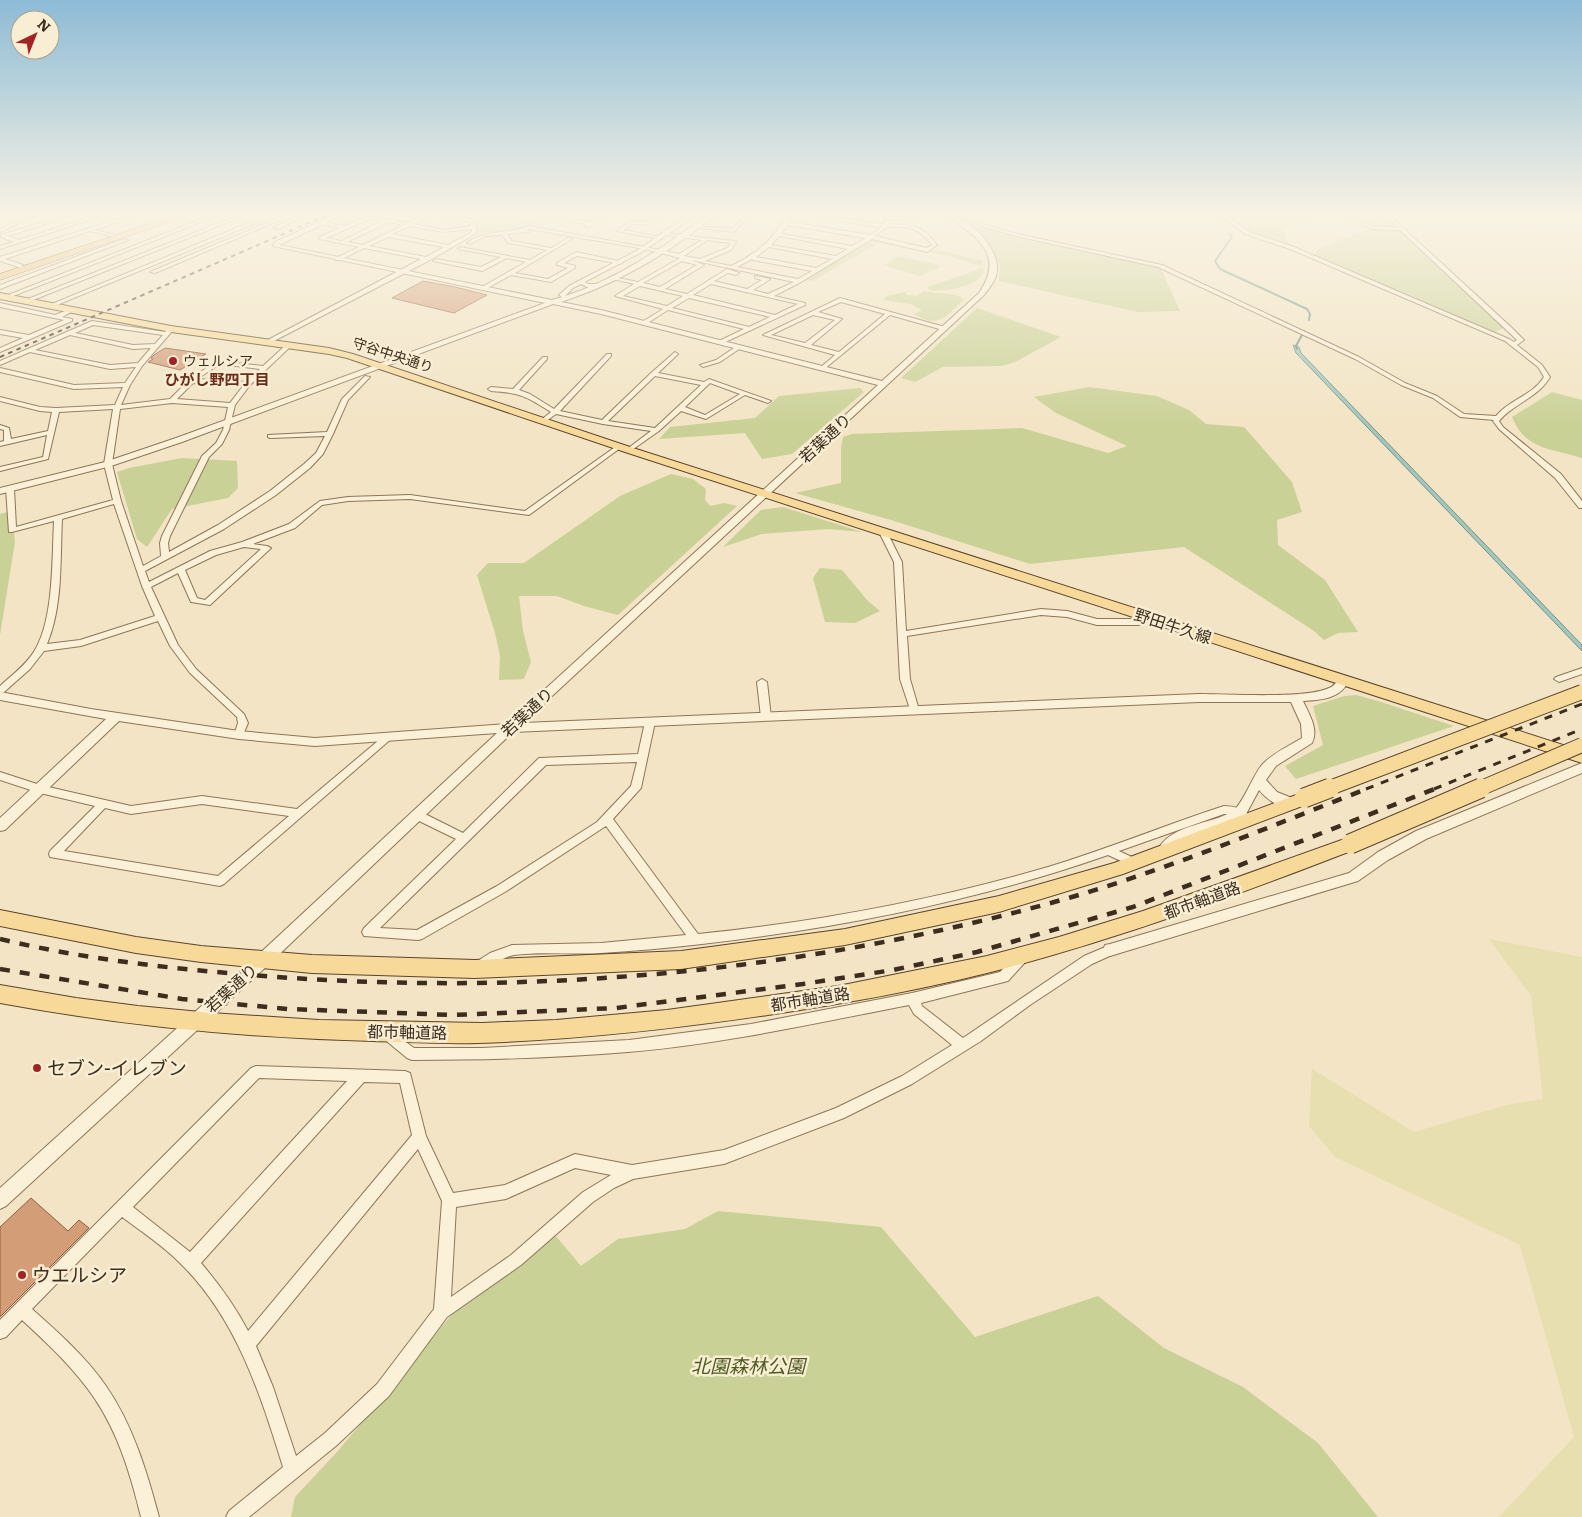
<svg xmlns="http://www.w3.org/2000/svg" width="1582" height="1517" viewBox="0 0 1582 1517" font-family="Literata,'Noto Sans JP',serif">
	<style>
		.farmland { fill: #e8dfb0 }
		.green { fill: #cad196 }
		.water { fill: #a6c5bc; stroke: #6c948a }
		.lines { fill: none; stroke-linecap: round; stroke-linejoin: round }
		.stream { stroke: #6c948a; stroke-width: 2 }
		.building { fill: #d39d77; stroke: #905d3c }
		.minor-casing { stroke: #8e7558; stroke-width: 2 }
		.tertiary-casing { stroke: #8e7558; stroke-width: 2 }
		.primary-casing { stroke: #5c432d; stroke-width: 2 }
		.trunk-casing { stroke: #5c432d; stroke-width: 1 }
		.minor { fill: #fbf1d8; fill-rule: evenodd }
		.tertiary { fill: #fbf1d8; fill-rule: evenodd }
		.primary { fill: #f7da99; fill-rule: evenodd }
		.trunk { fill: #efbf74; fill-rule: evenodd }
		.rail-far2 { stroke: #3d2d1e; stroke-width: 2; stroke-dasharray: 4.5 4.5; stroke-linecap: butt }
		.rail-far1 { stroke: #3d2d1e; stroke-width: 3; stroke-dasharray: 8 8; stroke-linecap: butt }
		.rail { stroke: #3d2d1e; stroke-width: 4.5; stroke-dasharray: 10 10; stroke-linecap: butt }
		.primary-bridge-far1-casing { stroke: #5c432d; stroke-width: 16; stroke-linecap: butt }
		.primary-bridge-casing { stroke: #5c432d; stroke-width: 21; stroke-linecap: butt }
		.primary-bridge-far1 { stroke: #f7da99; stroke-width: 14 }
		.primary-bridge { stroke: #f7da99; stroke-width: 19 }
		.poi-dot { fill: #a22324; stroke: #f8eed4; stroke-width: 2 }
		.labels { text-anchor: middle; stroke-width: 5; stroke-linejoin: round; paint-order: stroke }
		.far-street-label { font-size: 14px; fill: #3d2d1e; stroke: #f8eed4 }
		.far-poi-label { font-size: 14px; fill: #3d2d1e; stroke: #f8eed4; text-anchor: start }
		.far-neighbourhood-label { font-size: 15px; font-weight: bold; fill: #6d2b19; stroke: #f8eed4 }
		.street-label { font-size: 16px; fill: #3d2d1e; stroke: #f8eed4 }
		.near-poi-label { font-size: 19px; fill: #3d2d1e; stroke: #f8eed4; text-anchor: start }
		.near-park-label { font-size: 19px; font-style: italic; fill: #4d5b22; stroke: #f8eed4 }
	</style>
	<rect width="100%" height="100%" fill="#f2e4c4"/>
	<path class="farmland" d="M1489,939L1582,957V1517H1499L1574,1437L1520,1245L1335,1157L1309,1126L1312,1069L1414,1132L1507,1105L1543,1099L1531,996Z"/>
	<path class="green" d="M507,215L520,216L525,227L520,230L479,233L474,221Z
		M1227,215H1306L1312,218L1283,231L1290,245L1246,231Z
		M1372,215H1383L1396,226L1504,328L1495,332L1355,275L1315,255L1316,251L1334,242L1375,227L1369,220L1373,218Z
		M971,224L1143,264L1161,269L1180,311L1137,312L999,281L1000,264L983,235Z
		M873,238L930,251L939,250L983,261L982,266L952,257L879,243L812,281L806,280Z
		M898,256L939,265L938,268L919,276L884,265Z
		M983,268L984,272C981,275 979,279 976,281C968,287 938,293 929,290L928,287Z
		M925,291C939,295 952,291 964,299C948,315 938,330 914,314L922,310L910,304L883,300L886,296L905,292L907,295L916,296Z
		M977,308L1061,337L1015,362L1002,366L943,367L915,382L901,378Z
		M1089,387L1157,396L1189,410L1206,424L1244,427L1292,482L1302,512L1277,520L1278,545L1325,580L1358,632L1338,633L1324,640L1314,631L1184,547L1030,564L891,520L795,493L841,483V448L843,437L852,434L1022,428L1108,453L1127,446L1056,413L1034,397Z
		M860,388L864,392L792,454L762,459L745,433L659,439L670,427L755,418L779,396Z
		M1552,392L1582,400V458C1552,448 1526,451 1512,417Z
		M182,458L237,461L238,488L228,498L172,509L147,547L137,539L117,472L129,468Z
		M671,474L693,479L706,489L705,500L710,506L724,503L737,506L618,615L584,606L557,596H519L523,631L531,662L524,679L499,680L500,656L495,633L477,575L488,563H524L620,496Z
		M783,507L862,532L828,529L762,534L723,547L761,510Z
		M11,511L15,542L0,635V514Z
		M820,568L842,570L868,601L880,611L855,623L825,622L813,578Z
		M1356,695L1378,701L1454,726L1296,779L1285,766L1323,745L1313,706L1344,696Z
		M718,1211L881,1227L975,1337L1098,1296L1164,1348L1243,1387L1318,1443L1378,1517H291L295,1497L337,1452L454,1312L510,1272L555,1235L581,1266L618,1239L685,1229Z"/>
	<path class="water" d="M1293,345L1299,347L1301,353L1582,645V651L1296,353Z"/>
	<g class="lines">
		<path class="stream" d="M1230,234L1232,237L1215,261L1220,269L1307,309L1310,314L1309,320
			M1297,349L1296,346L1304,331"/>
	</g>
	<path class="building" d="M423,281L455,287L487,295L454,313L392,298Z
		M165,348L206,354L180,370L148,362L153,359L151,358L154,355Z
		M31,1198L68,1231L79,1220L89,1228L0,1317V1227Z"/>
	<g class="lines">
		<defs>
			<path id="minor" d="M29,215H36L0,232V229Z
				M66,215H74L8,236L19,240L97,215H105L0,249V246L14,242L1,237V235Z
				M129,215H137L95,230L115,235V237L90,231L5,259L23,265L21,268L0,261V257Z
				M212,215H219L8,298L3,297Z
				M239,215H246L28,302L23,301Z
				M268,215L273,216L52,307L47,306Z
				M299,215H306L278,229L274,228Z
				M423,215H430L413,224L444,230L471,226L470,222L436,215H448L474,220L477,233L430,260L268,344H264V342L421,259L364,248L340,260H336V258L359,247L319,239V237L340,228L321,224V222L345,226L368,216L408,223ZM369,219L382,221L342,241L326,238ZM388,222L404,225L363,245L347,242ZM409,226L444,232L472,229V232L448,245L392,234ZM388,237L444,247L426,257L369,246Z
				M471,215H504L478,219L464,216Z
				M603,215H609L587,228L585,227L588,225L553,218L525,222L523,221L553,216L591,222Z
				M656,215H662L648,225L634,224L623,230L660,237L662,239L616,231L631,221L645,222Z
				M745,215H750L734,232L692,227L694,226L733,229Z
				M787,215H792L788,222L870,235L882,227L870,226L813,215C837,215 860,223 884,224L887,215H892L891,217L915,216L917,218L890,220L888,224C913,225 921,224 937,245L927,252L872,239L801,282L774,296L805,303V305L721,344L719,343V341L744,329L668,310L646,324H642V322L663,309L615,296L634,284L613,279V277L638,282L680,258L645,249L529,229L527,230L529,232L507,234L512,241L551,248L568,238L572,239L515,273L548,279L568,268L557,265V263L576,252L623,262L620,264L577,256L564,263L575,266V268L551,282L511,275L484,290L481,288L482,287L526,262L507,258L482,271L433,261L436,259L481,267L501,257L458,249L460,247L530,260L547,250L508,243L502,235L485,236L471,244L467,243C486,229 507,235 528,226L645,247L679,254L702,240L666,235L664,233L734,241L736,242L731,250L705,261L731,266C756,254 773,240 787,215ZM787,225L866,238L852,246L781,234ZM887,227C909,227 917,226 932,245L926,248L875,236ZM779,236H780L848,249L836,256L771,245ZM707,240L731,243L727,248L700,259L684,256ZM769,247L832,259L816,268L756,257ZM752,259L753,260L812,271L798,279L737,267ZM691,260L794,282L768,294L753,290L769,280L770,279L755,276V278L762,280L747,289L714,281L728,273L736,275L739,273L727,269L687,294L665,289L704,265ZM682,261L697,265L660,287L643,283ZM711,284L798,304L775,315L693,295ZM640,286L683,296L667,306L623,296ZM689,298L770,317L749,327L672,308Z
				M1221,215H1227L1249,232L1294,247L1509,339L1514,342L1517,340L1400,230L1371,229L1347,215H1353L1374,227H1397L1384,215H1389L1512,328L1524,340L1517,345L1542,365L1550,377C1538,398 1514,403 1499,421L1503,427L1561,474L1582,501V508H1579L1555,478L1499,429L1493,421L1494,420L1460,417L1433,398L1401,385L1355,359L1158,267L1012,235L972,223L960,222L972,221L1013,233L1162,265L1359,357L1405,383L1437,396L1464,414L1496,416C1510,399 1532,396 1544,377L1538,367L1505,341L1290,249L1245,234Z
				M281,217L285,218L155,273L150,272Z
				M124,239L128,240L0,289V285Z
				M582,280L588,284H599L602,286C594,290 585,288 579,282Z
				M840,298L945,327L946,328L943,330L890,315L823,370L820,368L821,367L835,355L763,335ZM841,302L885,314L839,352L811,345L842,319L818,312ZM813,315L835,320L805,343L771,335Z
				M0,303L55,315L70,309L75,310L62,317L72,319V321L0,352V348L23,338L0,334V330L29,335L64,320L0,307Z
				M92,321L165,332L169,328L174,329L142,366L130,385L121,405L170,399L189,380L217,361L263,366L286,345L291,346L250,385L235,405L229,430L222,444L209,457L170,536L168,543L169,552L218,525L270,491L304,464L316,453L325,436L270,438L268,437V435L327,432L342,399L365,376L370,377L348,400L333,434L323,454L310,468L276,495L224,529L145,571L149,582L210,551L242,542L289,524L320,501L348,497L410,495L525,511L618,445L623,446L529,515L410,499L348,501L322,505L295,528L253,544L267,546L271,548L210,605L191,602L178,573L151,587L178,645L196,669L244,714L248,723L242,737H236L234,735L238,723L237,717L190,673L170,646L158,621L81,646L44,651L30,669L3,693L0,694V686C12,675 27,664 35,650C54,618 52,558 54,521L12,532H9L6,489L10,487L14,489L16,527L113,500L104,464L113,409L59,412L48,459L0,471V467L43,457L47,435L0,446V442L4,441V430L0,429V425L9,428L11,439L48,431L52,412L40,411L0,401V397L40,407L56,408L115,405L123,387L74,389L0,372V368L74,385L125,383L136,367L110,369L30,352L0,365V361ZM93,325L163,335L155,344L133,345L75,333ZM70,335L133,349L151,348L138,363L110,365L35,350ZM220,364L260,369L246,382L197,379ZM193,383L243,386L230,403L177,399ZM172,403L228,407L223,430L216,443L202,456L162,536L160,543L161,556L143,566L121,501L112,464L120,409ZM114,504L142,586L155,616L80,640L47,644C63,606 60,560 62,519ZM244,547L261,549L205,600L197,598L185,570L216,555Z
				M737,346L742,347L720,362L703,367L700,365L716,360Z
				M675,352L678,354L677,355L658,373L704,382L709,379L771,401L768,403L745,395L706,419L681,411L659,431L629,452L626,450L627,449L651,431L603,424L556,414L545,422H541V420L551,412C526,396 521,393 491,391L488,389L491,387L513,389L543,357H547V359L519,390L530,394L554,409L607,354H611V356L560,411L602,420L651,373ZM655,376L701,385L655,428L608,421ZM710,383L740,394L705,415L685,407Z
				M880,530H886L902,562L906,631L1041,609L1067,611L1097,619H1135L1139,613H1145L1146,615L1141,624L1138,625H1097L1067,617L1041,615L907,636L910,679L919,710L914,713L911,712L900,679L894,562L879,532Z
				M1582,668V674L1559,682L1554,679L1556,677Z
				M762,679L767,682L771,717L766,720L761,717L757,682Z
				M650,719L655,722L641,788L613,819L698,934C816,922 935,900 1048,867C1108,849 1165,825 1224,806C1233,806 1245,809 1250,817L1249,820L1245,821L1230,814H1224L1119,851L1138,860L1140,863L1138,866L1134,867L1108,855C977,901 840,928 702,944C669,948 634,951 601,953C572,955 542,951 514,955C501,957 492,967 480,971L476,970L474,966L476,962L490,953L512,945L601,943L686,935L606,826L505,892L422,939L418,940L364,936L362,932L364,928L456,839L413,818L412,815L413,812H421L463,833L539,758L638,754L645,722ZM637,762L631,786L597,822L497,886L417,930L380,928L546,765Z
				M388,733L393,737L391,739L224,884L220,886L50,857L49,854L50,851L95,806L40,793L0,780V772L40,785L131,806L202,796L297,809L385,735ZM202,804L289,816L218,876L64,851L105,808L131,814Z
				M1110,945L1114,946L1116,950L1114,954L1092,964L1030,1005L981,1041L912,1084L844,1118L724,1164L633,1179L614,1188L593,1202L521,1265L447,1317L389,1396L337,1445L249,1517H226L229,1511L283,1467C260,1393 236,1317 179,1262C162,1245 142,1232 122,1217L32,1309C59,1333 86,1357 106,1386C133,1425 147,1472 159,1517H141C131,1476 119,1435 95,1399C75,1369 48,1344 22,1320L6,1337L0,1339V1320L251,1068L256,1066L405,1071L410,1073L426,1136L453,1193L505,1185L575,1154L632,1165L724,1150L836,1108L902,1076L952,1045L914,1014L909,1005C816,1023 723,1044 628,1052C556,1058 484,1060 412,1060L407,1058L384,1039L382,1035L384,1031L388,1029L414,1048H482L629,1040L751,1024L912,993L1000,972L1019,952L1023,951L1027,952L1029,956L1027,960L1008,981L921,1003L922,1006L963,1038L1084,956ZM259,1078L347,1081L190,1252L133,1207ZM364,1082L400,1083L412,1135L248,1331C235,1306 219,1284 201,1263ZM418,1149L442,1201L434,1309L377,1384L325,1433L296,1456L273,1387L256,1346ZM575,1168L611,1175L583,1192L511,1255L451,1297L456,1207L506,1199Z"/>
			<path id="tertiary" d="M334,215H343L279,245L552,300L562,297L559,295L569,286L638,250L688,215H696L642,252L573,288L565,296C618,279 663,247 708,215H715C670,253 616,284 561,302L601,310L882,381L979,293C1006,254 976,237 947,215C968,215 1000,249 997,271C996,280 990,287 984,295L523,723L1199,694C1228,694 1307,699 1329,688C1335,686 1336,682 1339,677H1347L1349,680C1341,699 1321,700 1303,701C1309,714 1319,729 1312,743L1276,766L1266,780L1277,792L1297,800L1299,804L1297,808C1284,812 1267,800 1259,790L1244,818L1188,839L1171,852L1166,853L1161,852L1159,848C1172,824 1213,824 1233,811C1242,805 1253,776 1261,766C1271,754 1289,746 1302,738L1301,724L1291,702H1199L513,732L268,965L6,1206L0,1209V1188L258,955L497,733L315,746L239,739L119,721L5,830L0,831V818L106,719L0,700V692L91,709L239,731L315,738L507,724L878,385L601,314L553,304L182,442L111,466L0,494V488L105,462L176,438L545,303L273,246L275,242Z
				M1582,763V773L1426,839L1388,860L1358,881L1110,956L1105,955L1103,950L1105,945L1110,944L1349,873L1378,852L1416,831Z"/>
			<path id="primary" d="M0,293L171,326L329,348L353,354L633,448L1582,751V763L625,452L347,358L329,354L171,332L0,299Z
				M1304,792L1310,793L1312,798L1310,803L1123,874L999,912L845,945L681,969L475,978L312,973L201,962L136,953L0,926V910L136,937L201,946L312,955L475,960L681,951L845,929L999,896L1114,863Z
				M1350,837L1356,839L1359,844L1356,849C1235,896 1113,941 987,973C915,991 842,1004 768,1015C672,1029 575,1040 478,1043C443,1044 408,1042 373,1041C248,1038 124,1026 0,1003V985L76,998L138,1006L211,1013L319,1020L482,1023L556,1020L667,1010L838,986L987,956L1059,937L1143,911Z"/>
			<path id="trunk" d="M176,215H189L0,280V274Z"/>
		</defs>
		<use href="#minor" class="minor-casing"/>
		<use href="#tertiary" class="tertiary-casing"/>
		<use href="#primary" class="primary-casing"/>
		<use href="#trunk" class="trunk-casing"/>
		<use href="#minor" class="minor"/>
		<use href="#tertiary" class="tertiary"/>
		<use href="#primary" class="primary"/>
		<use href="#trunk" class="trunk"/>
		<path class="rail-far2" d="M0,357L327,215"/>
		<path class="rail-far1" d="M1366,789L1582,704
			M1434,789L1582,729"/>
		<path class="rail" d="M0,939C87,960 175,969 264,976C536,997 810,972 1072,897C1174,867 1271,826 1369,788
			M0,969L182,999L288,1009L454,1015L616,1008L803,984L893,970L977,952L1133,907L1437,788"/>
		<defs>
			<path id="primary-bridge-far1" d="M1327,789L1582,692
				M1479,789L1582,745"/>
			<path id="primary-bridge" d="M1304,798L1330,788
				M1350,844L1481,788"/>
		</defs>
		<use href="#primary-bridge-far1" class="primary-bridge-far1-casing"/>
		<use href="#primary-bridge" class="primary-bridge-casing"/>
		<use href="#primary-bridge-far1" class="primary-bridge-far1"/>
		<use href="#primary-bridge" class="primary-bridge"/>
	</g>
	<linearGradient id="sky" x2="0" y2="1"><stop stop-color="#8dbbd6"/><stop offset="0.5" stop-color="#f9f3e4"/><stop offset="1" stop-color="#f9f3e4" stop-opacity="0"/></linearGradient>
	<rect width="1582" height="428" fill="url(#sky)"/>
	<g class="poi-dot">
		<circle cx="173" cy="361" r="5"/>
		<circle cx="37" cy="1068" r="5"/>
		<circle cx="22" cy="1275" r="5"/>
	</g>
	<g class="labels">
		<g class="far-street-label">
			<text transform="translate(393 355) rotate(18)" y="5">守谷中央通り</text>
		</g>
		<g class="far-poi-label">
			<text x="183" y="366">ウェルシア</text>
		</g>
		<g class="far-neighbourhood-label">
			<text x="217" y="385">ひがし野四丁目</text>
		</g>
		<g class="street-label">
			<text transform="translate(825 438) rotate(-43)" y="6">若葉通り</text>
			<text transform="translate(1173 626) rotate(18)" y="6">野田牛久線</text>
			<text transform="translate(527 712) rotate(-43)" y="6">若葉通り</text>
			<text transform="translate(1202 900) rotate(-20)" y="6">都市軸道路</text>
			<text transform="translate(231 988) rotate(-42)" y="6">若葉通り</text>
			<text transform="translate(810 999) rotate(-9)" y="6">都市軸道路</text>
			<text transform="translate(407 1032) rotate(1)" y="6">都市軸道路</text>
		</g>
		<g class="near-poi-label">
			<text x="47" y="1075">セブン-イレブン</text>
			<text x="32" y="1282">ウエルシア</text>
		</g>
		<g class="near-park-label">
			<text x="748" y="1373">北園森林公園</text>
		</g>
	</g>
	<g transform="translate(35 35) rotate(43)"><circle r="24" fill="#f8eed4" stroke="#ada18b"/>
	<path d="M0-4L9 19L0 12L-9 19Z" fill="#a22324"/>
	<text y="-8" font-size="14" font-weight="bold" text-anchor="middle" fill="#3d2d1e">N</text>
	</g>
</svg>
